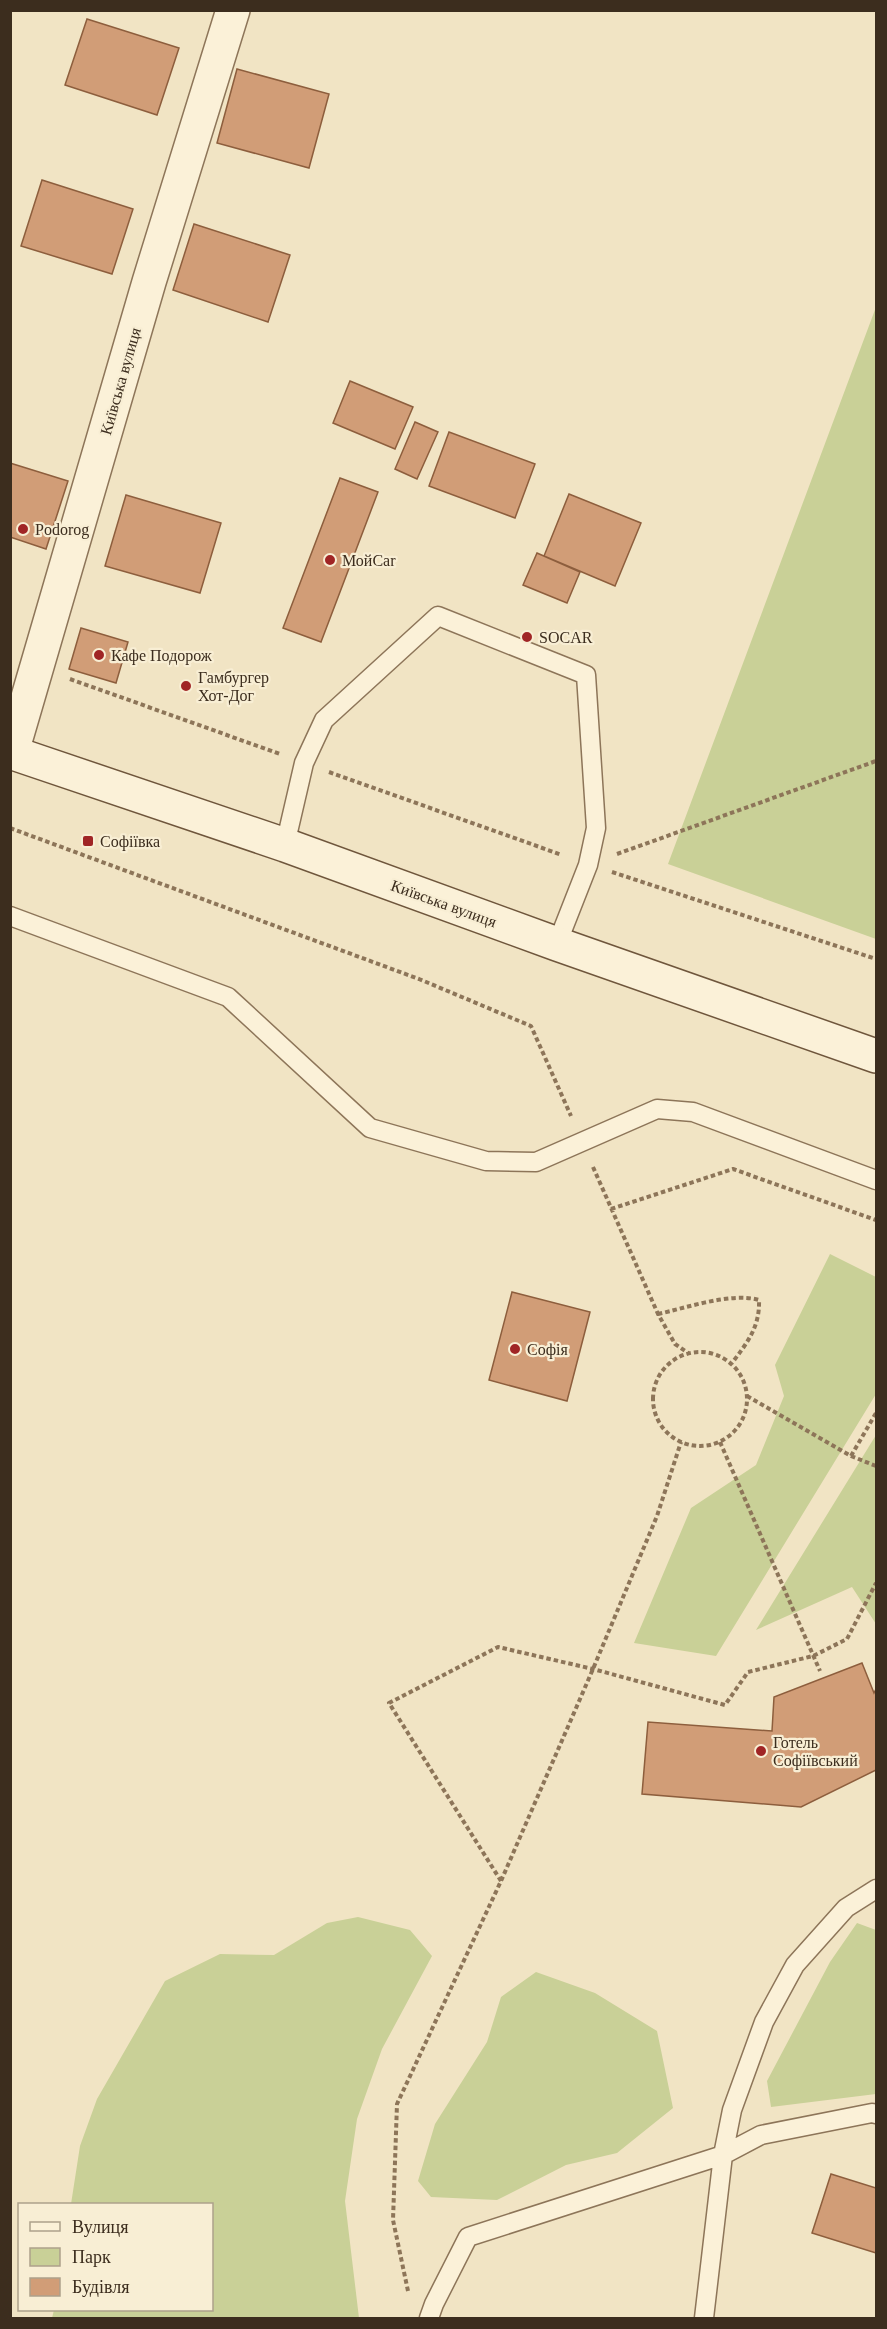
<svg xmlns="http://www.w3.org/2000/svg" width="887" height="2329" viewBox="0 0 887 2329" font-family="'Times New Roman',serif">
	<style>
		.green { fill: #c9d097 }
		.building { fill: #d19d77; stroke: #8d5e3d; stroke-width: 1.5 }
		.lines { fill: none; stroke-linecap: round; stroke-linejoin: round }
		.service-casing { stroke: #8d7559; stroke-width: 21 }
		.minor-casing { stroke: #8d7559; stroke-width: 36 }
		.secondary-casing { stroke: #6f563c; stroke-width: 36 }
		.path { stroke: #8d7559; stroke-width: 4; stroke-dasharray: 4.5 3; stroke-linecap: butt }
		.service { stroke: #fbf1d8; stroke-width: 18 }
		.minor { stroke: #fbf1d8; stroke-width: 33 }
		.secondary { stroke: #fbf1d8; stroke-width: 33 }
		.poi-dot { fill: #a02525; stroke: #f8eed4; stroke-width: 2 }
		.labels { text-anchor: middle; stroke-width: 4.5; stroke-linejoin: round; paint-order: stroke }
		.street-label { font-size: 16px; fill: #3c2d1e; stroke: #f8eed4 }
		.poi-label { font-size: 16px; fill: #3c2d1e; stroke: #f8eed4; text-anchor: start }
	</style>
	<rect width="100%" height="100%" fill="#f1e4c4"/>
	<path class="green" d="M876,307V939L668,864Z
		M830,1254L876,1277V1394L716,1656L634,1643L691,1508L756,1465L784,1396L775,1365Z
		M876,1435V1624L852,1587L756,1630Z
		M358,1917L410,1930L432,1956L382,2049L357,2119L345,2201L359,2318H52L54,2310H212V2204H71L80,2146L97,2099L165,1981L220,1954L274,1955L327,1923Z
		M857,1923L876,1930V2094L771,2107L767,2081L830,1962Z
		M536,1972L595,1993L657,2031L673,2108L617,2153L566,2165L497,2200L431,2197L418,2181L435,2124L487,2042L501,1997Z"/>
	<path class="building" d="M87,19L179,48L157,115L65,85Z
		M237,69L329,94L309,168L217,143Z
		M42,180L133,209L112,274L21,246Z
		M194,224L290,255L268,322L173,290Z
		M350,381L413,407L395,449L333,423Z
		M415,422L438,432L417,479L395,469Z
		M449,432L535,464L515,518L429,486Z
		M10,463L68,481L46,549L10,537Z
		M340,478L378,492L321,642L283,628Z
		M569,494L641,523L615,586L544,556Z
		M126,495L221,523L200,593L105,566Z
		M537,553L580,572L567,603L523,585Z
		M81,628L128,642L116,683L69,669Z
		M512,1292L590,1312L567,1401L489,1380Z
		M862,1663L874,1693L876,1689V1770L801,1807L642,1794L648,1722L772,1731L774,1697Z
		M831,2174L876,2188V2253L812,2233Z"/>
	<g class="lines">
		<defs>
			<path id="service" d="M285,845L304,763L324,720L438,616L586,675L596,828L588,865L557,944
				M10,916L228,997L370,1128L486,1161L536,1162L657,1109L693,1112L876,1180
				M429,2318L434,2304L468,2237L723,2155L761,2135L872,2113L876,2114
				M704,2318L723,2155L732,2110L764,2022L795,1965L846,1908L876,1889"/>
			<path id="minor" d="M12,752L149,282L233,10"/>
			<path id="secondary" d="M10,752L285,845L557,944L876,1056"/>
		</defs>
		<use href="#service" class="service-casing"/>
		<use href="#minor" class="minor-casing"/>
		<use href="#secondary" class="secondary-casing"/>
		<path class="path" d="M70,679L280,754
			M329,772L562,855
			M10,828L419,979L531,1026L571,1116
			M617,854L876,761
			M612,872L876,959
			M593,1167L658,1314L675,1344L688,1353
			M611,1209L733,1169L876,1220
			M658,1314C686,1308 731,1292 759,1300C760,1327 747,1343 732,1363
			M653 1399a47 47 0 1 1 94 0a47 47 0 1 1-94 0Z
			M747,1396L851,1456L876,1466
			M720,1442L820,1671
			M851,1456L876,1413
			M501,1881L389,1703L498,1647L593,1669L725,1705L748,1672L813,1656L847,1639L876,1583
			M408,2291L393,2220L397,2104L501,1881L593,1669L657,1516L681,1442"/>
		<use href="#service" class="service"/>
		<use href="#minor" class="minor"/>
		<use href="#secondary" class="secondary"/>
	</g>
	<g class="poi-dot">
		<circle cx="23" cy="529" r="6"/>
		<circle cx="330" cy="560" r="6"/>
		<circle cx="527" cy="637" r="6"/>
		<circle cx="99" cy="655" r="6"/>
		<circle cx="186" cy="686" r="6"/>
		<rect x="82" y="835" width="12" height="12" rx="3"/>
		<circle cx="515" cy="1349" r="6"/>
		<circle cx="761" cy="1751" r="6"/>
	</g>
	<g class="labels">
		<g class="street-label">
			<text transform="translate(120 381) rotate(-74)" y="6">Київська вулиця</text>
			<text transform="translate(444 903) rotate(20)" y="6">Київська вулиця</text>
		</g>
		<g class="poi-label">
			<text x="35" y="535">Podorog</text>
			<text x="342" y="566">МойCar</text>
			<text x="539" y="643">SOCAR</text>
			<text x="111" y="661">Кафе Подорож</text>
			<text x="198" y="683">Гамбургер<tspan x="198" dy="18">Хот-Дог</tspan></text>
			<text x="100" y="847">Софіївка</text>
			<text x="527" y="1355">Софія</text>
			<text x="773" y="1748">Готель<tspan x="773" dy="18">Софіївський</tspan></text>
		</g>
	</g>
	<rect width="887" height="2329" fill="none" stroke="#3c2d1e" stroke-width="24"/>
	<rect x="18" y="2203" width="195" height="108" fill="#f8eed4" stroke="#ada18b" stroke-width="1.5"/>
	<rect x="30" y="2222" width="30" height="9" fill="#fbf1d8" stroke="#ada18b" stroke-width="1.5"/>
	<text x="72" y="2233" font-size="18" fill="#3c2d1e">Вулиця</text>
	<rect x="30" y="2248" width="30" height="18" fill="#c9d097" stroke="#ada18b" stroke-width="1.5"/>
	<text x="72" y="2263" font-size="18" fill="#3c2d1e">Парк</text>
	<rect x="30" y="2278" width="30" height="18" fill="#d19d77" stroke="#ada18b" stroke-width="1.5"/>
	<text x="72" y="2293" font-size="18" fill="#3c2d1e">Будівля</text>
</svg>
